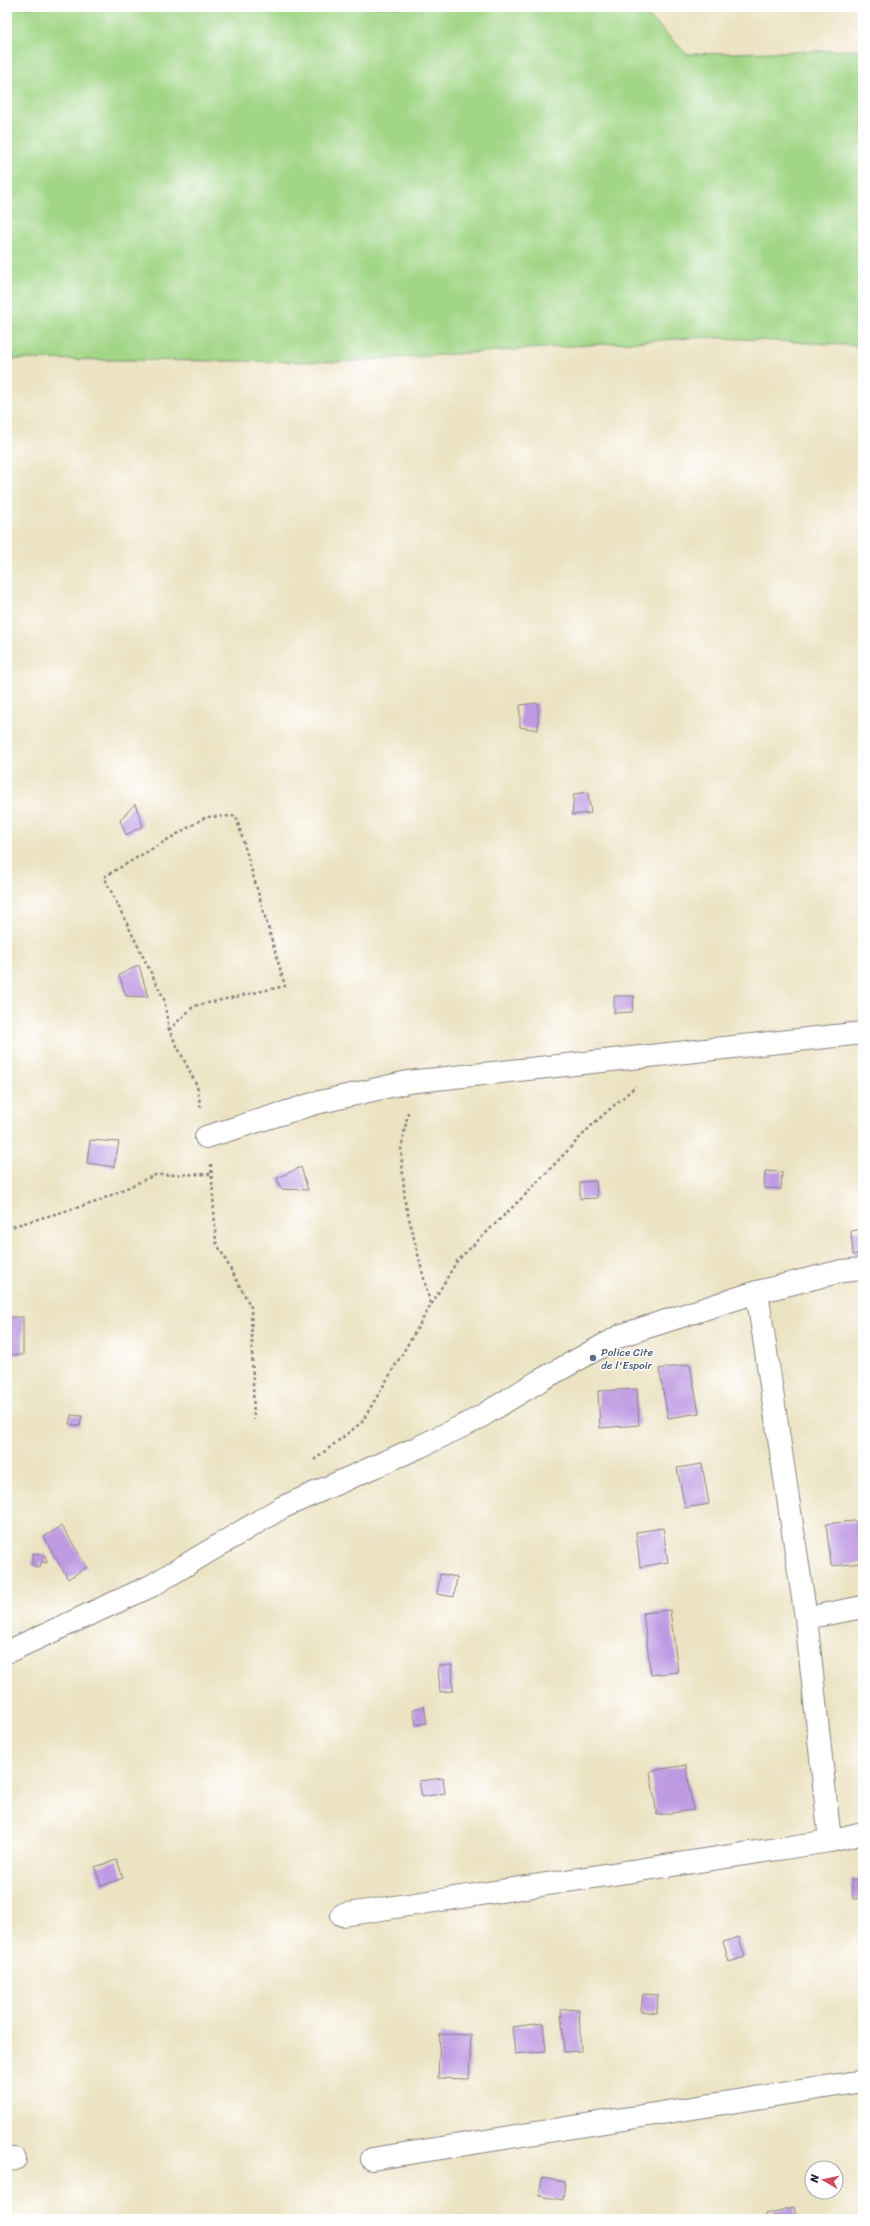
<svg xmlns="http://www.w3.org/2000/svg" width="870" height="2226" viewBox="0 0 870 2226" font-family="Sriracha,sans-serif">
	<style>
		.green { fill: #a1d686; stroke: #627c60 }
		.building { fill: #be9ae2 }
		.lines { fill: none; stroke-linecap: round; stroke-linejoin: round }
		.minor-casing { stroke: #87827f; stroke-width: 24 }
		.path { stroke: #87827f; stroke-width: 2.5; stroke-dasharray: 3 3; stroke-linecap: butt }
		.minor { stroke: #fff; stroke-width: 22 }
		.service-dot { fill: #5c6f8a; stroke: #fff; stroke-width: 1.5 }
		.labels { text-anchor: middle; stroke-width: 3; stroke-linejoin: round; paint-order: stroke }
		.service-label { font-size: 11px; fill: #4e5e75; stroke: #fff; text-anchor: start }
	</style>
	<rect width="100%" height="100%" fill="#fff"/>
	<filter id="ink" filterUnits="userSpaceOnUse"><feTurbulence type="fractalNoise" baseFrequency=".025" numOctaves="2"/><feDisplacementMap in="SourceGraphic" scale="8" xChannelSelector="R" yChannelSelector="G"/><feConvolveMatrix kernelMatrix="1 2 1 2 8 2 1 2 1" color-interpolation-filters="sRGB"/></filter>
	<filter id="wash" filterUnits="userSpaceOnUse"><feTurbulence type="fractalNoise" baseFrequency=".012" numOctaves="4" result="noise"/><feDisplacementMap in="SourceGraphic" scale="16" xChannelSelector="R" yChannelSelector="G"/><feGaussianBlur stdDeviation="0.9" result="paint"/><feColorMatrix in="noise" values="0 0 0 0 0 0 0 0 0 0 0 0 0 0 0 0 0 1.4 0 .05"/><feComposite in="paint" operator="in"/></filter>
	<g filter="url(#wash)">
		<rect width="100%" height="100%" fill="#ece3c3"/>
		<path class="green" d="M7,7H639L687,54L863,50V346L706,337L336,362L7,359Z"/>
		<g id="blocks">
			<path class="building" d="M538,703V730L520,727V705Z
				M588,792L591,813L572,815L574,794Z
				M135,804L143,826L126,835L120,820Z
				M139,965L148,997L126,996L119,975Z
				M614,996H634L632,1012L614,1013Z
				M90,1140L119,1142L114,1167L87,1163Z
				M301,1167L308,1190L281,1189L277,1178Z
				M765,1171L782,1172L781,1189L764,1188Z
				M596,1181L597,1198L580,1199V1182Z
				M863,1229V1254L853,1255L851,1231Z
				M7,1317H23V1355H7Z
				M690,1364L699,1413L668,1418L659,1369Z
				M637,1389L639,1425L600,1428L598,1391Z
				M71,1415L82,1416L80,1426L69,1424Z
				M702,1464L709,1504L685,1508L677,1468Z
				M863,1520V1563L831,1566L826,1524Z
				M62,1526L87,1567L68,1579L43,1537Z
				M663,1528L668,1562L640,1567L636,1532Z
				M33,1553L45,1555L47,1563L41,1562L40,1568L32,1565Z
				M440,1574L457,1577L454,1597L437,1594Z
				M670,1610L678,1672L651,1675L643,1613Z
				M452,1665L453,1691L440,1692L438,1666Z
				M424,1706L427,1723L416,1725L413,1709Z
				M686,1765L693,1810L657,1815L650,1771Z
				M443,1778L445,1793L422,1797L419,1781Z
				M117,1860L123,1878L101,1886L95,1867Z
				M862,1879L863,1898L853,1899L851,1880Z
				M739,1937L745,1957L729,1962L723,1942Z
				M643,1994L658,1995L657,2013L641,2011Z
				M579,2009L581,2051L564,2052L561,2010Z
				M543,2023L546,2051L515,2054L512,2027Z
				M440,2034L471,2035L469,2079L438,2078Z
				M542,2178L565,2182L563,2200L539,2196Z
				M794,2207L797,2219H766L765,2214Z"/>
		</g>
	</g>
	<g filter="url(#ink)">
		<use href="#blocks" fill-opacity="0" stroke="#87827f" stroke-width="1"/>
		<g class="lines">
			<defs>
				<path id="minor" d="M206,1137L316,1103L408,1082L863,1033
					M757,1292L806,1618L830,1841
					M806,1618L863,1607
					M7,1652L151,1586L281,1508L419,1447L475,1420L539,1381L622,1335L757,1292L842,1271L863,1269
					M342,1915L830,1841L863,1833
					M372,2159L863,2081
					M7,2160L15,2159"/>
			</defs>
			<use href="#minor" class="minor-casing"/>
			<path class="path" d="M169,1030L194,1006L285,986L236,816L206,817L104,877L164,999L169,1030L197,1086L201,1110
				M408,1112L401,1150L405,1202L431,1307
				M211,1164L216,1242L251,1307L254,1420
				M7,1228L96,1202L155,1175L212,1174
				M314,1460L362,1422L457,1261L528,1192L593,1124L636,1086"/>
			<use href="#minor" class="minor"/>
		</g>
	</g>
	<circle class="service-dot" cx="593" cy="1358" r="4"/>
	<g class="labels">
		<g class="service-label">
			<text x="601" y="1356">Police Cite<tspan x="601" dy="13">de l'Espoir</tspan></text>
		</g>
	</g>
	<rect width="870" height="2226" fill="none" stroke="#fff" stroke-width="24"/>
	<g transform="translate(824 2180) rotate(279)"><circle r="19" fill="#ffffff" stroke="#a7a7b1"/>
	<path d="M0-3L7 15L0 10L-7 15Z" fill="#d1495b"/>
	<text y="-6" font-size="11" font-weight="bold" text-anchor="middle" fill="#22223b">N</text>
	</g>
</svg>
